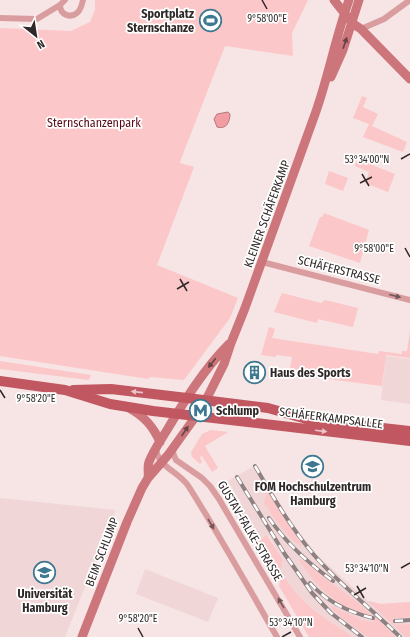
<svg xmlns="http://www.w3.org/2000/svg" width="410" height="637" viewBox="0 0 410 637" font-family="'Fira Sans Condensed',sans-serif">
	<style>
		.built { fill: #f1d6d7 }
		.green { fill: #fcc7c8 }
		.water { fill: #f19da1; stroke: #b77a7d }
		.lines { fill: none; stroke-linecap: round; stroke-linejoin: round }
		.street { stroke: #d99d9f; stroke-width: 6 }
		.secondary { stroke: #cc757b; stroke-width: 9 }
		.primary { stroke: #c15761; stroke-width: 10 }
		.rail-casing { stroke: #8d8181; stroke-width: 4 }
		.rail { stroke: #fff; stroke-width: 2.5; stroke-dasharray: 8; stroke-linecap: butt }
		.oneway { fill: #664345 }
		.oneway2 { fill: #735758 }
		.oneway3 { fill: #e9c4c8 }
		.ticks { fill: none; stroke: #2f2828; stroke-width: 1.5 }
		.labels { text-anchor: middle; stroke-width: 3.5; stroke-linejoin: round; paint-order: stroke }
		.poi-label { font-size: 12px; font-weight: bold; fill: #2f2828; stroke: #fff; text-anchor: start }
		.park-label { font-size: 12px; fill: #550b19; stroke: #fff }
		.street-label { font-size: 12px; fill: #2f2828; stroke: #fff }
		.ticks-label { font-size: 10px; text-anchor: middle; fill: #2f2828; stroke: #fff; stroke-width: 3.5; stroke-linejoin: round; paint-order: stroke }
	</style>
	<rect width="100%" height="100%" fill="#f7e4e5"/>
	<path class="built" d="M386,356L410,359V404L381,400Z
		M256,465L290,520L316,554L368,601L381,604L410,602V637H353L326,619L303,600L293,589L281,571L283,560L269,536L267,535L257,541L237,506L241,503L228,481Z
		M0,498L116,510L65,637H0Z
		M145,569L218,598L208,622L136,594Z"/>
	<path class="green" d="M95,0H308L292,33L293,56L225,46L181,159L180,163L194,167L157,265L238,298L230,318L184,380L150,377L148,379L0,356V28L71,31L90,22L95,10Z
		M362,96L367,98L363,107L378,114L372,126L407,142L403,152L363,137L369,124L353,118Z
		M357,159L395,174L388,192L365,183L369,172L355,166Z
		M329,171L348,178L343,191L325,184Z
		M324,213L369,230L360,263L309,246L320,217H322Z
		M282,293L321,303L325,300L358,308L353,327L318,319L317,323L274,312Z
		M269,327L275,329L272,338L378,354L379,351L402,354V351H407L410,331V358L386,355L382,386L289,374L292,357L277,355L275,357L261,355Z
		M0,361L91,375L89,380L0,369Z
		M211,430L228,432L205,446L218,468L212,472L202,456L200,457L202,462L200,464L192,457L191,452L202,434Z
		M265,488L302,545L301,546C285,537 274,517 264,503L266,495L263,489Z
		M267,535L283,560L281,571C287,581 294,591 302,599C317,614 336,625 353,637H309L279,586L280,577L276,575L277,573L273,571L274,567L262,561L261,549L257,541Z
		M301,559C324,579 350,594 372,615C338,609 317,588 299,560Z
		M368,601L381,604L410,602V617L395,618V625L410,624V637H406Z
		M332,606L362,620L373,622L374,615L396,637H368L343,619L331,608Z"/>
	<path class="water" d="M228,112L230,114C230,122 226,130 217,127L214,119L217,114Z"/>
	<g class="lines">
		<path class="street" d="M60,5C60,15 71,19 78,12C81,9 82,4 83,0
			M0,18L37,19L60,5L65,0
			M361,29L384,19L410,0
			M262,262L410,300
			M174,447L173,453L176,460L202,478L210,486L219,499L300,637
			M156,448C157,467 180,472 189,487C220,536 248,587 277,637"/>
		<path class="secondary" d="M334,0L352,23L361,29L410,79
			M331,77L343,50L359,0
			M129,408C144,416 153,426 160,442
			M148,478C149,473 147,467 149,462C153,451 161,440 167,430C185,400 204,369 229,344
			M82,637L127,522L142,488L148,478L168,455L196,416L209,394L224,364L231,343L245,308L314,117C328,79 335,39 349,0"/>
		<path class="primary" d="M0,381L65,390L110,404L153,411L410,441
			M73,390L111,389L187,398L268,408L310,420L410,431"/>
		<defs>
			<path id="rail" d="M255,466C273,497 291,528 314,555C340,585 372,609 400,637
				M237,477L284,553L312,593L331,613L362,637
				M269,518C286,543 308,563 333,581
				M310,583C327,602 348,612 373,618
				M395,621L410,620"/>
		</defs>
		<use href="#rail" class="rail-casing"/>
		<use href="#rail" class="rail"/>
	</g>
	<defs><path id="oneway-solid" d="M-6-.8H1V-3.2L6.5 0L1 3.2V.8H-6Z"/></defs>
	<g class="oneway">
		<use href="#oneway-solid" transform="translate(345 43) rotate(-71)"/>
		<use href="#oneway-solid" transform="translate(212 363) rotate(129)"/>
		<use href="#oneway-solid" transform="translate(185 431) rotate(-56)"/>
	</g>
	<g class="oneway2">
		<use href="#oneway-solid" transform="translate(395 296) rotate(14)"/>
		<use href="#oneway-solid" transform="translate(211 524) rotate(60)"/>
		<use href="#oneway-solid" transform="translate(281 603) rotate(-120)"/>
	</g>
	<g class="oneway3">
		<use href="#oneway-solid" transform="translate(137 392) rotate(-174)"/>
		<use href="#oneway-solid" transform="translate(321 431) rotate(7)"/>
	</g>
	<path class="ticks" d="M262,0L267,9M401,159L410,154M362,174L369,186M360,183L372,177M405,248L410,257M180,279L187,291M177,289L189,282M0,390L5,398M401,568L410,563M357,586L364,598M354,595L366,588M138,628L143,637M282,637L291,632"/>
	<defs>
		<symbol id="stadium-ring" viewBox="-11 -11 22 22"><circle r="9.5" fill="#fff" stroke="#3d7890" stroke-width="1.5"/><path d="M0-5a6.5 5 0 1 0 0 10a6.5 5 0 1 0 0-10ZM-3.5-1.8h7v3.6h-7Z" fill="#3d7890"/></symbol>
		<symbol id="building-ring" viewBox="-11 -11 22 22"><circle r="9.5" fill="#fff" stroke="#3d7890" stroke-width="1.5"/><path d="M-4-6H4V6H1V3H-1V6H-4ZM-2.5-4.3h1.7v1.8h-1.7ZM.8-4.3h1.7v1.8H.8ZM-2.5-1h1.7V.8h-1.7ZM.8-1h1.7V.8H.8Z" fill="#3d7890"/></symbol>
		<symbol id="metro-ring" viewBox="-11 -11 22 22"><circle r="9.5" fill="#fff" stroke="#3d7890" stroke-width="1.5"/><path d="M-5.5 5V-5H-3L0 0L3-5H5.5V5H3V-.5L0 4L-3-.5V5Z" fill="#3d7890"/></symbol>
		<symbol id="university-ring" viewBox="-11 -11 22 22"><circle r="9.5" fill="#fff" stroke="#3d7890" stroke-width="1.5"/><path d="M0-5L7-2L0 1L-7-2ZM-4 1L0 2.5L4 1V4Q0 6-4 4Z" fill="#3d7890"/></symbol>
	</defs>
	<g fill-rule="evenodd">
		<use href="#stadium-ring" x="198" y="8" width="25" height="25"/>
		<use href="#building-ring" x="242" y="360" width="25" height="25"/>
		<use href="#metro-ring" x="188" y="398" width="25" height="25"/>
		<use href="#university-ring" x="300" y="454" width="25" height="25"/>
		<use href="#university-ring" x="32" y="560" width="25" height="25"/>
	</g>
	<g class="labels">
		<g class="poi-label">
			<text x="194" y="18" text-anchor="end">Sportplatz<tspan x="194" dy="14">Sternschanze</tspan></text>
			<text x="270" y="377">Haus des Sports</text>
			<text x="216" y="415">Schlump</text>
			<text x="313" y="491" text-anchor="middle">FOM Hochschulzentrum<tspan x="313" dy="14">Hamburg</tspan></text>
			<text x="45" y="598" text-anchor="middle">Universität<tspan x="45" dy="14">Hamburg</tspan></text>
		</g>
		<g class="park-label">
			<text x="94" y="127">Sternschanzenpark</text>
		</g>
		<g class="street-label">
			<text transform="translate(267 214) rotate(-70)" y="4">KLEINER SCHÄFERKAMP</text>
			<text transform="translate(339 270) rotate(14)" y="4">SCHÄFERSTRASSE</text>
			<text transform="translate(331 418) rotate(7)" y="4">SCHÄFERKAMPSALLEE</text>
			<text transform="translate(250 531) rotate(59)" y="4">GUSTAV-FALKE-STRASSE</text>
			<text transform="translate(102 552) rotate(-69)" y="4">BEIM SCHLUMP</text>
		</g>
	</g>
	<g class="ticks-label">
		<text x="267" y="22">9°58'00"E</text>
		<text x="367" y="163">53°34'00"N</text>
		<text x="374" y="252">9°58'00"E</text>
		<text x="36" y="402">9°58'20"E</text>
		<text x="367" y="572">53°34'10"N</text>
		<text x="138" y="622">9°58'20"E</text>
		<text x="291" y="626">53°34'10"N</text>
	</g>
	<g transform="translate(36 36) rotate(150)" stroke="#ffffff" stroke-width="3" paint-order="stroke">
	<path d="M0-3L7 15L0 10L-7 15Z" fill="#2f2828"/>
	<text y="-6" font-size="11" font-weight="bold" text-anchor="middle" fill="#2f2828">N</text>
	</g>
</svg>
